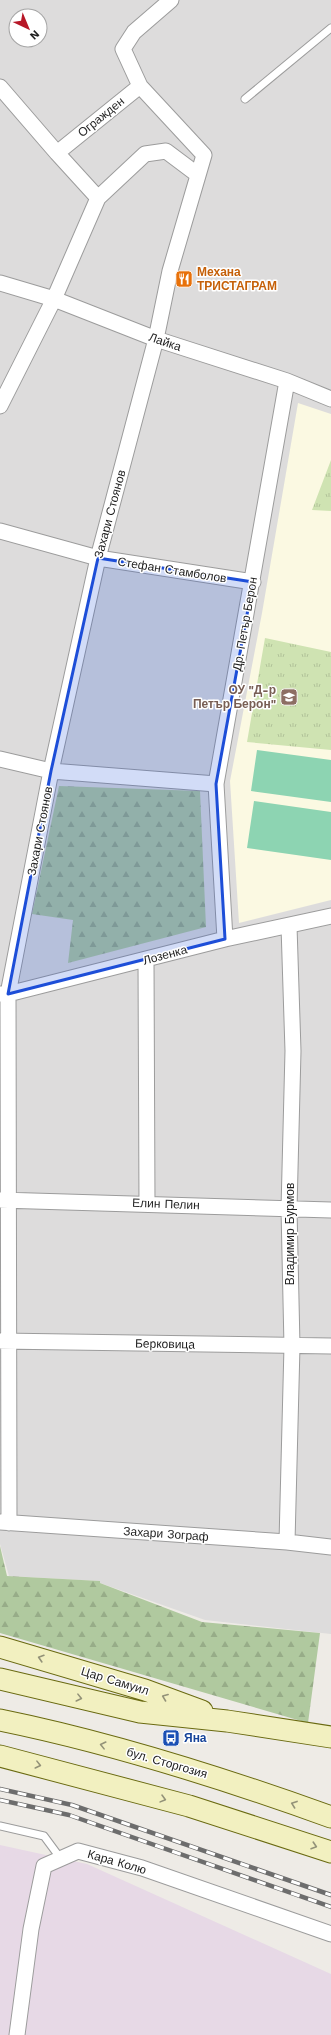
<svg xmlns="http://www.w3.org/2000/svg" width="331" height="2035" viewBox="0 0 331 2035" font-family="'Work Sans',sans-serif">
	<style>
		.residential { fill: #dddcdc; fill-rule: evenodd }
		.industrial { fill: #e7d9e6 }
		.education { fill: #fbf9e2 }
		.grass { fill: url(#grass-tufts) }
		.forest { fill: url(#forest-firs) }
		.pitch { fill: #8dd4b2 }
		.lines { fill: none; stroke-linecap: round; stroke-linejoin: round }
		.lane-casing { stroke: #9c9c9c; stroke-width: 9 }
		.street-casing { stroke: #9c9c9c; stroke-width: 17 }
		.secondary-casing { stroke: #6a6a11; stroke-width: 23 }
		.lane { stroke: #fff; stroke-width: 7 }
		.street { stroke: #fff; stroke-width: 15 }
		.secondary { stroke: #f2f0c0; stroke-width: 21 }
		.rail-casing { stroke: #6d6d6d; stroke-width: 4.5 }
		.rail { stroke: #fff; stroke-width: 3; stroke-dasharray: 9; stroke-linecap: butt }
		.oneway { stroke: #939278 }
		.marked { fill: #1d4ed8; fill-opacity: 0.2; stroke: #1d4ed8; stroke-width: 3; stroke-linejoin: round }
		.labels { text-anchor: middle; stroke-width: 3; stroke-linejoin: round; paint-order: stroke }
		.street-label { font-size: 12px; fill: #1f1f1f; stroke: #fff }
		.food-label { font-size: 12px; font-weight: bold; fill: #c56008; stroke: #fff; text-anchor: start }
		.education-label { font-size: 12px; font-weight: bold; fill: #785e54; stroke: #fff; text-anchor: end }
		.transit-label { font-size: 12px; font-weight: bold; fill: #164399; stroke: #fff; text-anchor: start }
	</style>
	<defs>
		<pattern id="grass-tufts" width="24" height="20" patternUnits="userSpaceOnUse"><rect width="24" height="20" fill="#cfe3b2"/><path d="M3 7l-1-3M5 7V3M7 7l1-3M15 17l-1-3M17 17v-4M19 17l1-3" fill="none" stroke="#b1c299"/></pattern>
		<pattern id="forest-firs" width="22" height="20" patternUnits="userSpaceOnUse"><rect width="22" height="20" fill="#b0c99f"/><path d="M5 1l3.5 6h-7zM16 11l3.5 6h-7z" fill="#97ac88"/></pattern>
	</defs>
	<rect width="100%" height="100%" fill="#eeebe6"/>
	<path class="residential" d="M0,0H331V1634L205,1620L100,1583L99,1581L9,1576L0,1544ZM16,16H40V40H16Z"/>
	<path class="industrial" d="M0,1845L87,1864L331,1974V2035H0Z"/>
	<path class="education" d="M298,403L331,414V900L239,923L230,781L262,613Z"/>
	<path class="grass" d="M331,460V511L312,510Z
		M265,638L331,652V750L247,742Z"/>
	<path class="forest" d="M59,786L200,791L206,927L68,963L73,920L32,914Z
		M0,1546L7,1576L100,1581V1583L202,1622L320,1633L308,1723L0,1633Z"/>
	<path class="pitch" d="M257,750L331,760V802L251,791Z
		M254,801L331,812V860L247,848Z"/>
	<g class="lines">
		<defs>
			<path id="lane" d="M245,99L331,28
				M0,1826L44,1836L61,1859"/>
			<path id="street" d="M140,86L123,49L134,32L171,0
				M0,87L57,153L140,86L204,155L170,271L156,339L98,558L51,771L8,994L9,1523
				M57,153L98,198
				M0,283L54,299L156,339L287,381L331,399
				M0,406L54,299L98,198L145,154L166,151L198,175
				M0,531L98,558L253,582
				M0,759L51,771L216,784
				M225,939L216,784L287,381
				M146,960L147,1204
				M0,994H8L225,939L331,916
				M0,1200L331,1210
				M0,1341L331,1346
				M0,1522L287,1542L331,1547
				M287,1542L292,1346L289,1209L293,1051L289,926
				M17,2035L31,1929L44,1866L78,1851L142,1868L331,1934"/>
			<path id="secondary" d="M0,1647L145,1690L202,1711
				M0,1679L140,1712L227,1721L331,1737
				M0,1720C113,1743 223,1778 331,1817
				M0,1756L189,1806L331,1852"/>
		</defs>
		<use href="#lane" class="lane-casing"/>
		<use href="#street" class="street-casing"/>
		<use href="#secondary" class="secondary-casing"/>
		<use href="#lane" class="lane"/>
		<use href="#street" class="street"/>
		<use href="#secondary" class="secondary"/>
		<defs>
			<path id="rail" d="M0,1789L72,1805L331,1895
				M0,1800L69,1815L331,1907"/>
		</defs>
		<use href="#rail" class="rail-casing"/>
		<use href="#rail" class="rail"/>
	</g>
	<defs><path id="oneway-chevron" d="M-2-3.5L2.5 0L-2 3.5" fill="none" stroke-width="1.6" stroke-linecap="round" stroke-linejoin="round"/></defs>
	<g class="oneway">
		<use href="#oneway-chevron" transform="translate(41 1658) rotate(-163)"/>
		<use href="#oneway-chevron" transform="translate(165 1697) rotate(-159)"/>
		<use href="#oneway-chevron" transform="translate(79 1698) rotate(14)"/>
		<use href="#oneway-chevron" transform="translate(103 1745) rotate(-166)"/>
		<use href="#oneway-chevron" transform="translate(38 1765) rotate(14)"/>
		<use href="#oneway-chevron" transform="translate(163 1799) rotate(15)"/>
		<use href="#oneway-chevron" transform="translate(294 1804) rotate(-160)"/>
		<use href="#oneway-chevron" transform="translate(314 1846) rotate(18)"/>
	</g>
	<path class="marked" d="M98,558L253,582L216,784L225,939L8,994L51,771Z"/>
	<defs>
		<symbol id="restaurant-square" viewBox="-11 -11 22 22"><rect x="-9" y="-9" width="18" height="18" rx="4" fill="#e8710a" stroke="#fff"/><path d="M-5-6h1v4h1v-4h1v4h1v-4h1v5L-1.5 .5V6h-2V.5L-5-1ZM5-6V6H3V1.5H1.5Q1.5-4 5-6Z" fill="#fff"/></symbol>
		<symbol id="school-square" viewBox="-11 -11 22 22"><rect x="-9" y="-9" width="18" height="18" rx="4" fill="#8d6e63" stroke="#fff"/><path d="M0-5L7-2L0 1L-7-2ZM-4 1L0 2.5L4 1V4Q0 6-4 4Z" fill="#fff"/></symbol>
		<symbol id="bus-square" viewBox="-11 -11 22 22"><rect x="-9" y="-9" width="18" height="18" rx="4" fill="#1a4fb4" stroke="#fff"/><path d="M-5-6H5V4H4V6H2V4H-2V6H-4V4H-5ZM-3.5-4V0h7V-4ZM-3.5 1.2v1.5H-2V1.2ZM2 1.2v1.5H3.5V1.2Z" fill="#fff"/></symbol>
	</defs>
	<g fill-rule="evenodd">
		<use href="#restaurant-square" x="174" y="269" width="20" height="20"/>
		<use href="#school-square" x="279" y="687" width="20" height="20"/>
		<use href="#bus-square" x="161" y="1728" width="20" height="20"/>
	</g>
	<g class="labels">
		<g class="street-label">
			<text transform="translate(101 117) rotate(-39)" y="4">Огражден</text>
			<text transform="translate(165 342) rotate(19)" y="4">Лайка</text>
			<text transform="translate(110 514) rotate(-75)" y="4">Захари Стоянов</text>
			<text transform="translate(172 570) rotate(9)" y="4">Стефан Стамболов</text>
			<text transform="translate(245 624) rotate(-80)" y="4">Др. Петър Берон</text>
			<text transform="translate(40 831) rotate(-79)" y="4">Захари Стоянов</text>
			<text transform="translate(165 955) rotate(-15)" y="4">Лозенка</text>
			<text transform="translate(166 1204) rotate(2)" y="4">Елин Пелин</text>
			<text transform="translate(290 1234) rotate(-90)" y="4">Владимир Бурмов</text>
			<text transform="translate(165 1344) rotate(1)" y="4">Берковица</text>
			<text transform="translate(166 1534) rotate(4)" y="4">Захари Зограф</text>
			<text transform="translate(115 1681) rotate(17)" y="4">Цар Самуил</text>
			<text transform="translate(167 1763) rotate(16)" y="4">бул. Сторгозия</text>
			<text transform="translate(117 1862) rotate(16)" y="4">Кара Колю</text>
		</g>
		<g class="food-label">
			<text x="197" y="276">Механа<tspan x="197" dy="14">ТРИСТАГРАМ</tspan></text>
		</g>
		<g class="education-label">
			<text x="276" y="694">ОУ "Д-р<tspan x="276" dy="14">Петър Берон"</tspan></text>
		</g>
		<g class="transit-label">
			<text x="184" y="1742">Яна</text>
		</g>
	</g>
	<g transform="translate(28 28) rotate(136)"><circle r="19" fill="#ffffff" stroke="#a5a5a5"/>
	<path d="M0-3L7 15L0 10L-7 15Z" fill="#b71727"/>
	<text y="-6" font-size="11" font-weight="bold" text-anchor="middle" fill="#1f1f1f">N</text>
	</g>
</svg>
